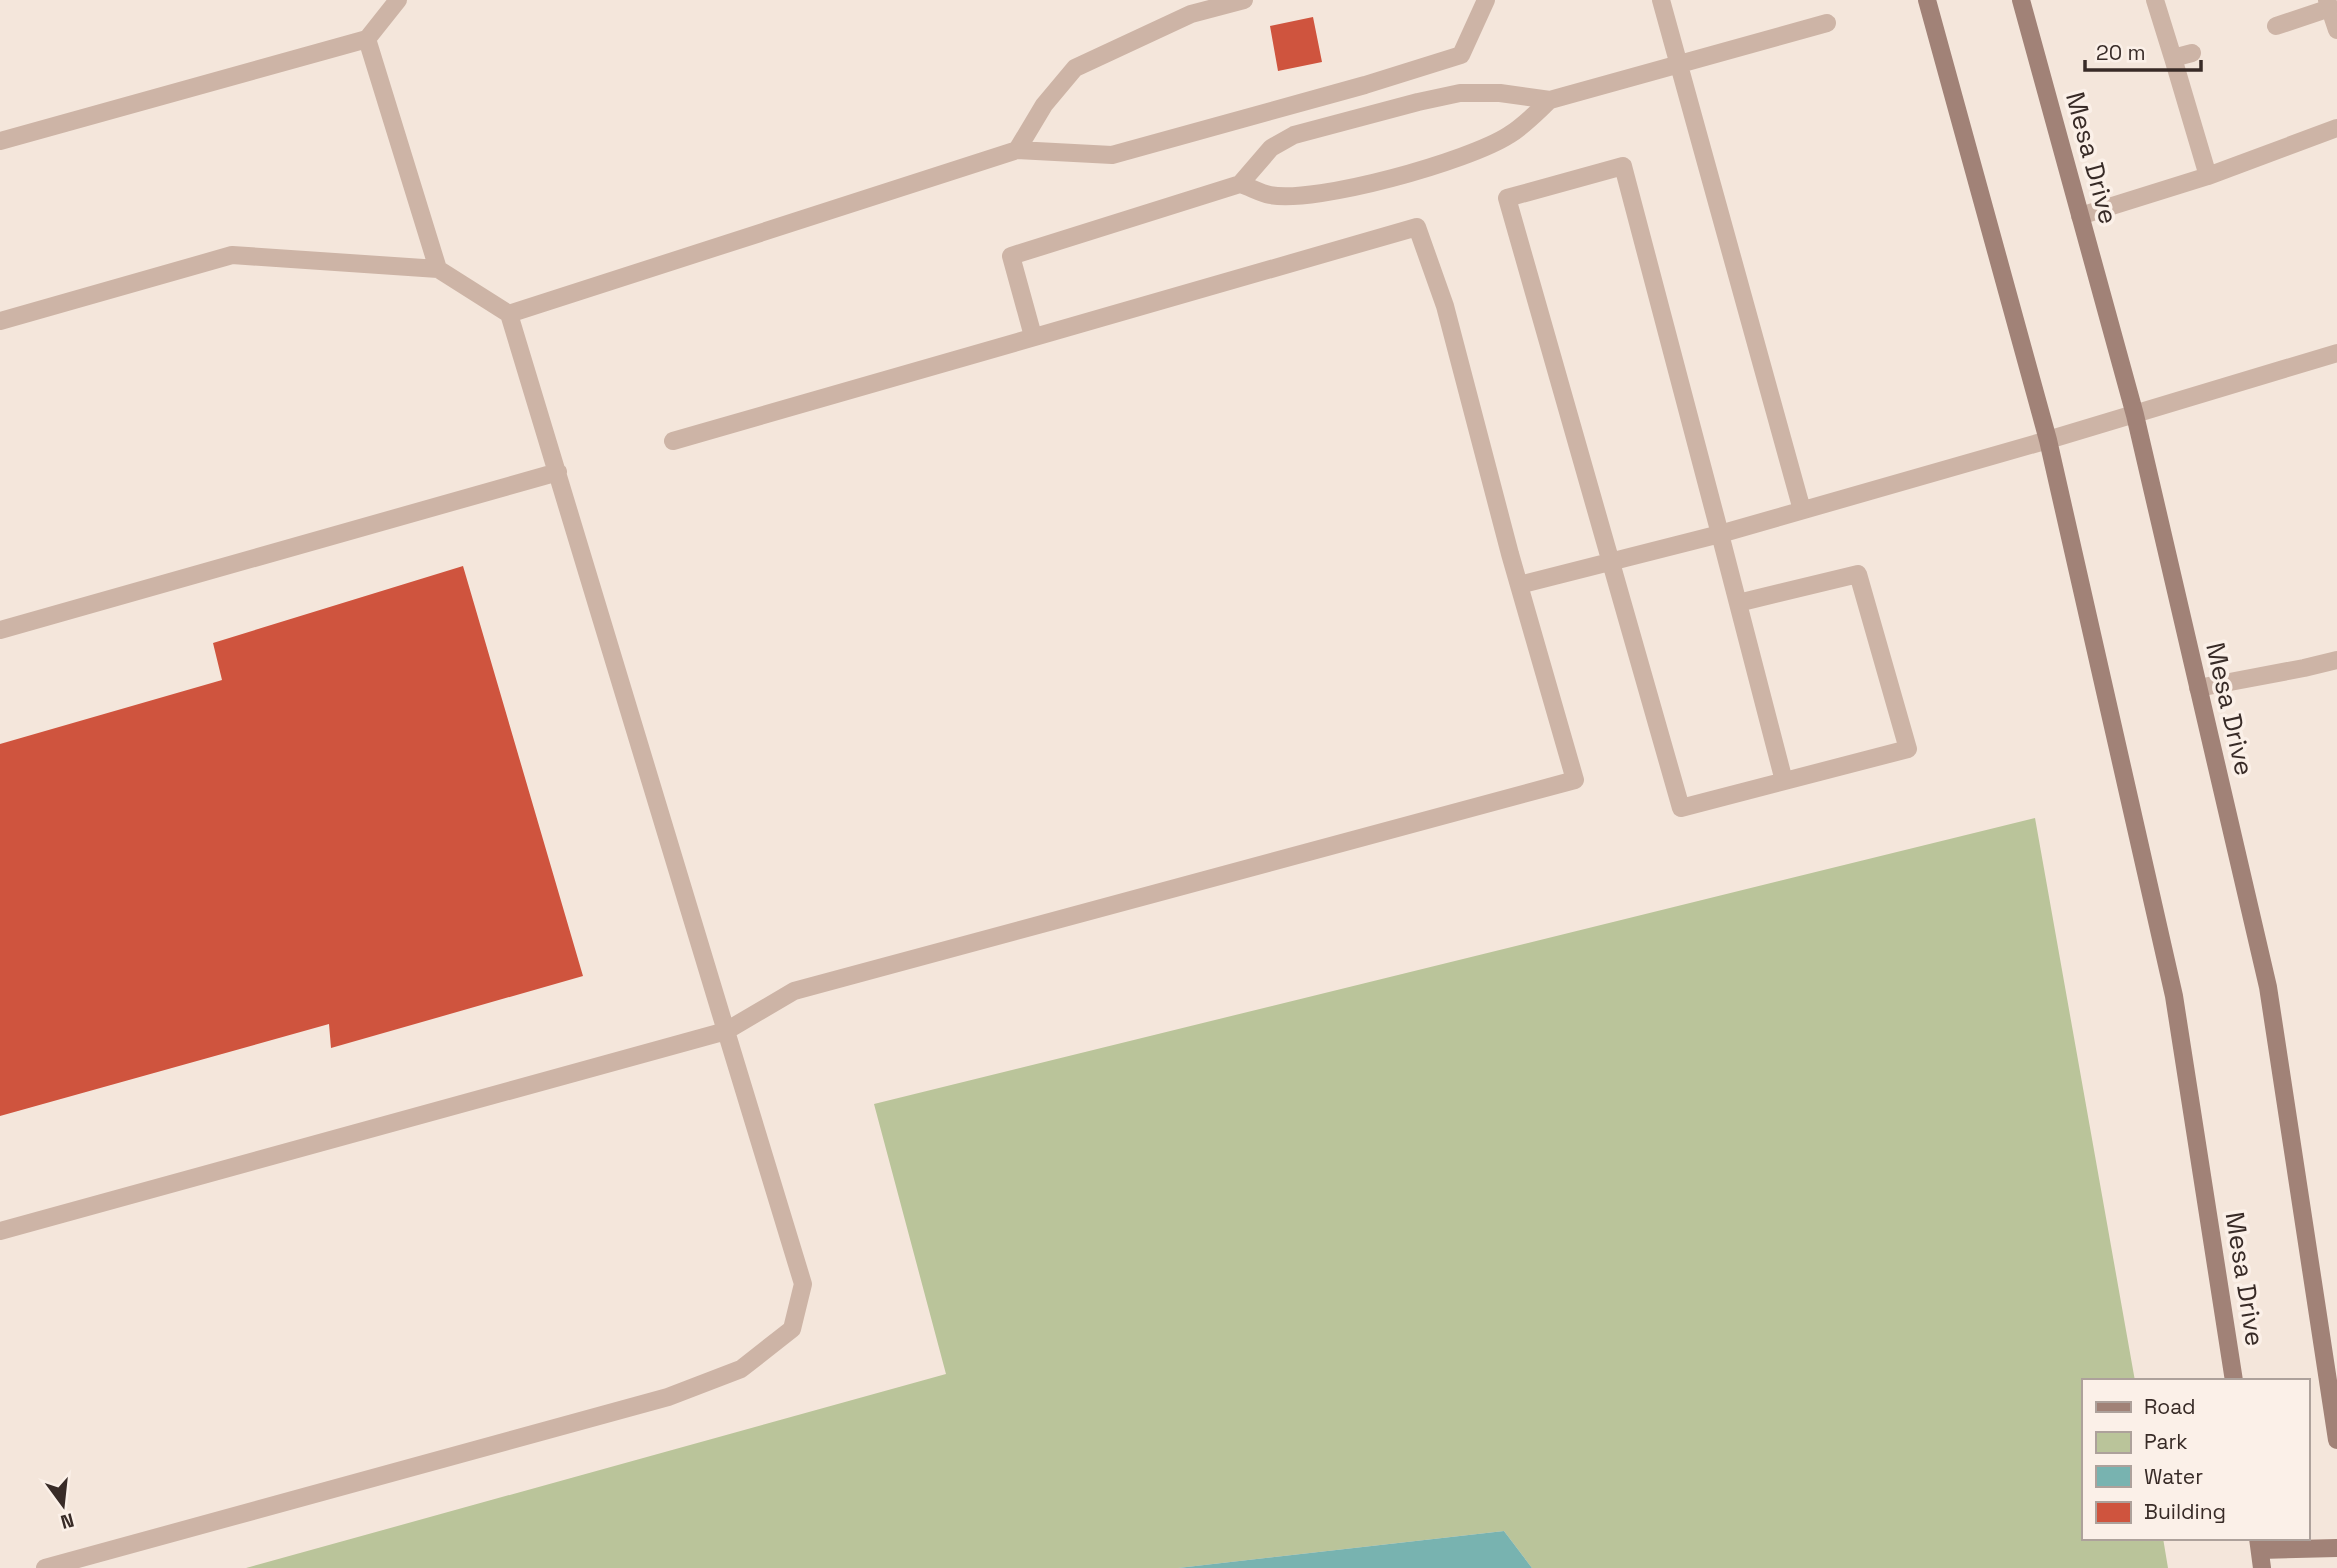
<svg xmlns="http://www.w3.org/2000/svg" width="2337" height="1568" viewBox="0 0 2337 1568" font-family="'Space Grotesk',sans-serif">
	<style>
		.green { fill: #bac49a }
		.water { fill: #78b3b0 }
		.building { fill: #cf543e }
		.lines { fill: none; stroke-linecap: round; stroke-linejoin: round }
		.service { stroke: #cdb4a6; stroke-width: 18 }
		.secondary { stroke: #a18277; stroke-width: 18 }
		.labels { text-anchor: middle; stroke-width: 7; stroke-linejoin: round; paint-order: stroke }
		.street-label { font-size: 26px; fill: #382b27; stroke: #fbf0e8 }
	</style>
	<rect width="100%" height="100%" fill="#f4e6db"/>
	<path class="green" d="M2035,818L2135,1381H2083V1538H2163L2168,1568H1532L1504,1531L1178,1568H246L946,1374L874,1104Z"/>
	<path class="water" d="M1504,1531L1532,1568H1178Z"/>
	<path class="building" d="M1313,17L1322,62L1278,71L1270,26Z
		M463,566L583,976L331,1048L329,1024L0,1116V744L222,680L213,643Z"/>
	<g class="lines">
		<path class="service" d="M398,0L367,39L438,269
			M1661,0L1802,510
			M2155,0L2173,58
			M2327,0L2337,30
			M2276,26L2330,8
			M2192,53L2173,58L2208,176
			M0,141L367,39
			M1017,150L1044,105L1075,68L1191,14L1244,0
			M1240,184C1250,187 1260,193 1270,195C1316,204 1469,161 1509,135C1524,126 1537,112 1550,100
			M2080,216L2208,176L2337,128
			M0,321L232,255L438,269L509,314
			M1033,336L1011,256L1240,184L1271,148L1294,135L1418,102L1460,93H1500L1550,100L1827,23
			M673,441L1417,227L1445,306L1510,554L1575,780L794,991L726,1031L509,314L1017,150L1112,155L1365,85L1461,55L1486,0
			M1519,585L1720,534L1784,781
			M1738,603L1858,574L1908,749L1681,808L1507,198L1623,166L1720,534L2048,440L2337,353
			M0,630L558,472
			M2198,688L2304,668L2337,660
			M0,1231L726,1031L803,1284L792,1329L741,1369L668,1397L45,1568"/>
		<path class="secondary" d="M1927,0L2048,440L2174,996L2234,1381
			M2021,0L2135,415L2268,987L2337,1440
			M2258,1538L2262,1568
			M2260,1550L2337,1548"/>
	</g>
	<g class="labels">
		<g class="street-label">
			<text transform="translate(2092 158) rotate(75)" y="9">Mesa Drive</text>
			<text transform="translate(2230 709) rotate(77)" y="9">Mesa Drive</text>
			<text transform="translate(2245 1279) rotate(81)" y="9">Mesa Drive</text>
		</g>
	</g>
	<rect x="2082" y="1379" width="228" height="161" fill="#fbf0e8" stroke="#ada19b" stroke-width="2"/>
	<rect x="2096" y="1402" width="35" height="10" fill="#a18277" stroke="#ada19b" stroke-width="2"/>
	<text x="2144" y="1414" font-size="21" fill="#382b27">Road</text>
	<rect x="2096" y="1432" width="35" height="21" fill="#bac49a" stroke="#ada19b" stroke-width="2"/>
	<text x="2144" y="1449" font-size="21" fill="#382b27">Park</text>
	<rect x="2096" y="1466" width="35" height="21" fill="#78b3b0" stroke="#ada19b" stroke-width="2"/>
	<text x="2144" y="1484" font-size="21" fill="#382b27">Water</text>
	<rect x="2096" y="1502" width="35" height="21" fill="#cf543e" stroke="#ada19b" stroke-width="2"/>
	<text x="2144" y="1519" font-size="21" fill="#382b27">Building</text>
	<g transform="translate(63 1505) rotate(165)" stroke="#fbf0e8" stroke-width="5" paint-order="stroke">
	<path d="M0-5L12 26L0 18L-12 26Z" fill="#382b27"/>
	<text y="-10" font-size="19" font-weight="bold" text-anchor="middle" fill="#382b27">N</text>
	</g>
	<path d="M2085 60v10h116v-10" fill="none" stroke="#382b27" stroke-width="3.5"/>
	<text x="2096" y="60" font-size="21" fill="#382b27" stroke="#fbf0e8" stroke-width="5" paint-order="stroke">20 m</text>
</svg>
